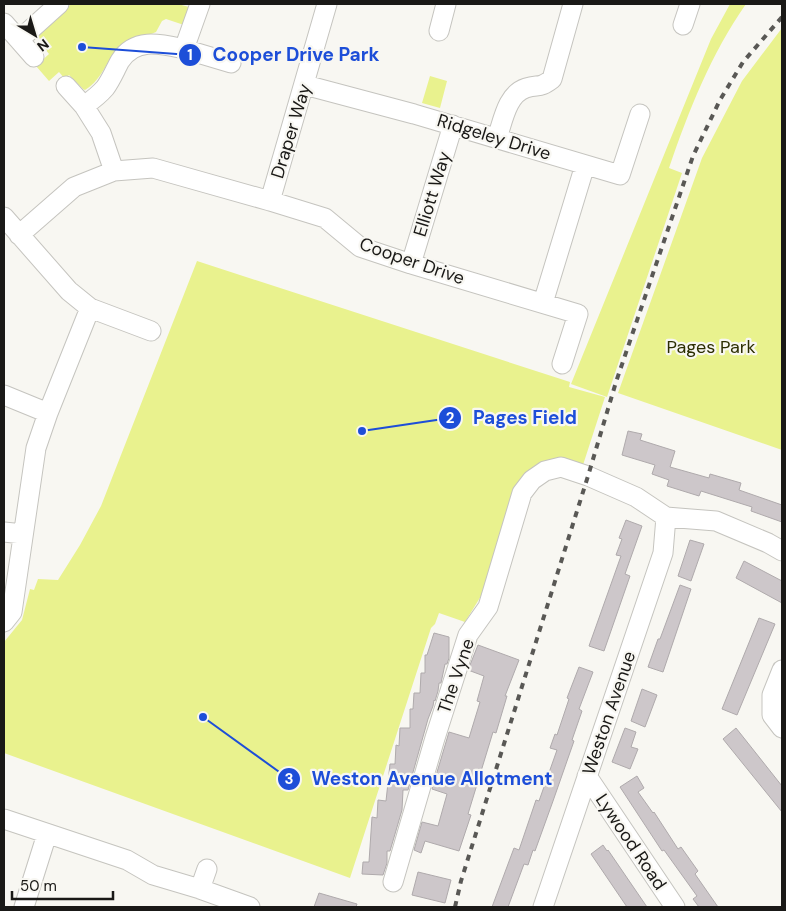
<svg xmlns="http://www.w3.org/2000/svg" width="786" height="911" viewBox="0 0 786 911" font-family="'DM Sans',sans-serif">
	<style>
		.green { fill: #e9f28e }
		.building { fill: #cdc7ca; stroke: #afaaac }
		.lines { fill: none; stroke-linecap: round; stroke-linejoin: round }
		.minor-casing { stroke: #c5c4bf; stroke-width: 21 }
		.minor { stroke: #fff; stroke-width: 19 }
		.rail { stroke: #595855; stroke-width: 4; stroke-dasharray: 6 6; stroke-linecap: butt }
		.labels { text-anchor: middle; stroke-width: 4.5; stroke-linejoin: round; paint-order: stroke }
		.street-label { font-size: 18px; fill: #1a1917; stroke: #f8f7f2 }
		.park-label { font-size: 18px; fill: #2c2e02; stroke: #f8f7f2 }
		.leader { fill: none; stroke: #1d4ed8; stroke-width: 2 }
		.callout-dot { fill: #1d4ed8; stroke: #f8f7f2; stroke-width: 2 }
		.mark-label { font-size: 15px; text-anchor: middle; font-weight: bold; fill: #fff }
		.callout-label { font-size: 19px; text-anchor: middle; font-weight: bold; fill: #1d4ed8; stroke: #f8f7f2; stroke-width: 4.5; stroke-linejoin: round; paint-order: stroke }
	</style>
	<rect width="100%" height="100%" fill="#f8f7f2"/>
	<path class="green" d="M71,4H178L189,7L184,25L166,19L162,21L156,32C145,37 133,37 123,44C107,56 104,79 85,90L83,89L69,75L65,79L59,72L49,81L36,66L49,54L38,40L39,35Z
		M730,4H746C711,54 689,110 669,168L682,173L607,397L571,384L711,39Z
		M782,28V450L618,393L702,158L742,81Z
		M430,76L447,81L440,108L422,103Z
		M197,261L570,382L569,387L605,397L583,465L515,491L481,596L465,622L439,613L435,624L431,628L350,878L4,753V642L22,620L30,589L34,590L38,579L58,580L80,545L101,506Z"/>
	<path class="building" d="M628,431L642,434L640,440L675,451L670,467L709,478L710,474L741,483L739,490L782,505V522L751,511L752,507L701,491L699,496L667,486L669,480L652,474L655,465L622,455Z
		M626,520L642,526L625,574L630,576L604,651L589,646L621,556L616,555L622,539L619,538Z
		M690,540L704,544L691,581L678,576Z
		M744,561L782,581V603L736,578Z
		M680,585L691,589L663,672L648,667L658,639H660Z
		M759,618L775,624L737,715L722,709Z
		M434,633L449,637V658L447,664H445L441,683H439L438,691L435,701L434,700L433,706L428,719L408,790H403L402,810L390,851H387V863L383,875L362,874L363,862H369L372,817L377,818L378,800L386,801L390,764H395L396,745L399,746L400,728H410V709H413L414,693H420L421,673H425V655H427Z
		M478,645L519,660L505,696H507L496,733L493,732L468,814L471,815L459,851L425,841L421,853L414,850L422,822L438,826L447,794L432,789L449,732L469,738L480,702L477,701L484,676L468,670Z
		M579,667L593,672L579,709L582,711L572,740L574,741L553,801L535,851L533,850L528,865L524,864L508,907H492L514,848L519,850L536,800L539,801L557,750L550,748L555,734L557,735L569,699L567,698Z
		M642,689L657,695L645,727L631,721Z
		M625,728L636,732L631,747L638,749L630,769L612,762Z
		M736,728L782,786V812L723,739Z
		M637,776L644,788L638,792L653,813L654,812L678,849L681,847L698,871L695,874L718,907H699L693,899L697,896L664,850L662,851L620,787Z
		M603,845L607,851L608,850L647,907H627L591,854Z
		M418,872L451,880L445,903L412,895Z
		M319,893L357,904L356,907H314Z"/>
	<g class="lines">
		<defs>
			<path id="minor" d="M4,23L34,57
				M683,25L690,4
				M439,31L446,4
				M19,40L59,4
				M184,49L231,63
				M305,85L414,114L620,175L640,114
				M66,86L84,106L101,133L114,171
				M84,106C91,101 99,95 105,88C111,80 115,70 120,61C135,37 161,44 184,49L200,4
				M497,138C503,121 507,94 526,88C539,84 539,89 552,79L573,4
				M270,201L327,4
				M4,217L69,291L90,308L151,331
				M19,235L74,187L114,171L153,168L270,201L325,218L360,247L411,264L578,314L562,364
				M411,264L453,125
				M543,303L585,165
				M4,395L48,413
				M4,532L23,534
				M4,622L12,612L36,448L48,413L90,308
				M782,670L772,695V715L782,728
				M587,776L675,907
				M4,819L127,860L153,875L200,889L250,907
				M393,882L435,738L468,635L488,607L522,493L532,480L545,471L561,467L588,476L636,497L666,517L716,521L768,543L782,551
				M200,889L207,869
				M24,907L47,834
				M543,907L663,553L666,517"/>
		</defs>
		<use href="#minor" class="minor-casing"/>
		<use href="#minor" class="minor"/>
		<path class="rail" d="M455,907L461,881L588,476L616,382L693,156L720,100L743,62L782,17"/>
	</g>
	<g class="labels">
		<g class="street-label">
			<text transform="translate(291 131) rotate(-73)" y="6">Draper Way</text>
			<text transform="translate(494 137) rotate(17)" y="6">Ridgeley Drive</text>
			<text transform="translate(432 194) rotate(-73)" y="6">Elliott Way</text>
			<text transform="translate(412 261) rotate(19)" y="6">Cooper Drive</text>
			<text transform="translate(456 676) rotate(-71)" y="6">The Vyne</text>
			<text transform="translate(609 713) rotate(-71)" y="6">Weston Avenue</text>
			<text transform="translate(631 842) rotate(56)" y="6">Lywood Road</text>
		</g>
		<g class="park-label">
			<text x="711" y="353">Pages Park</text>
		</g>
	</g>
	<path class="leader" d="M82 47L190 55M362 431L450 418M203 717L289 779"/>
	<g class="callout-dot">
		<circle cx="82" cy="47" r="5"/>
		<circle cx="362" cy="431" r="5"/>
		<circle cx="203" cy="717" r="5"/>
		<circle cx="190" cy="55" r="12"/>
		<circle cx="450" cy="418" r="12"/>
		<circle cx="289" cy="779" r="12"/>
	</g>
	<g class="mark-label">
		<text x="190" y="60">1</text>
		<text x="450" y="423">2</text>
		<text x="289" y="784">3</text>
	</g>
	<g class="callout-label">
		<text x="296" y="61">Cooper Drive Park</text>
		<text x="525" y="424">Pages Field</text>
		<text x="432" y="785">Weston Avenue Allotment</text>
	</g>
	<rect width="786" height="911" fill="none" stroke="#1a1917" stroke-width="10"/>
	<g transform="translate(35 35) rotate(142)" stroke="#f8f7f2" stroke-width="4" paint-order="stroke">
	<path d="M0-4L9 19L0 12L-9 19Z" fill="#1a1917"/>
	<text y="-8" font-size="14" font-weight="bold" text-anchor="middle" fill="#1a1917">N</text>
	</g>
	<path d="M12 891v8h101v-8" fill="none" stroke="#1a1917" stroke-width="2.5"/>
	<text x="20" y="891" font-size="15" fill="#1a1917" stroke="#f8f7f2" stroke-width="4" paint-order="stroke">50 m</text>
</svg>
